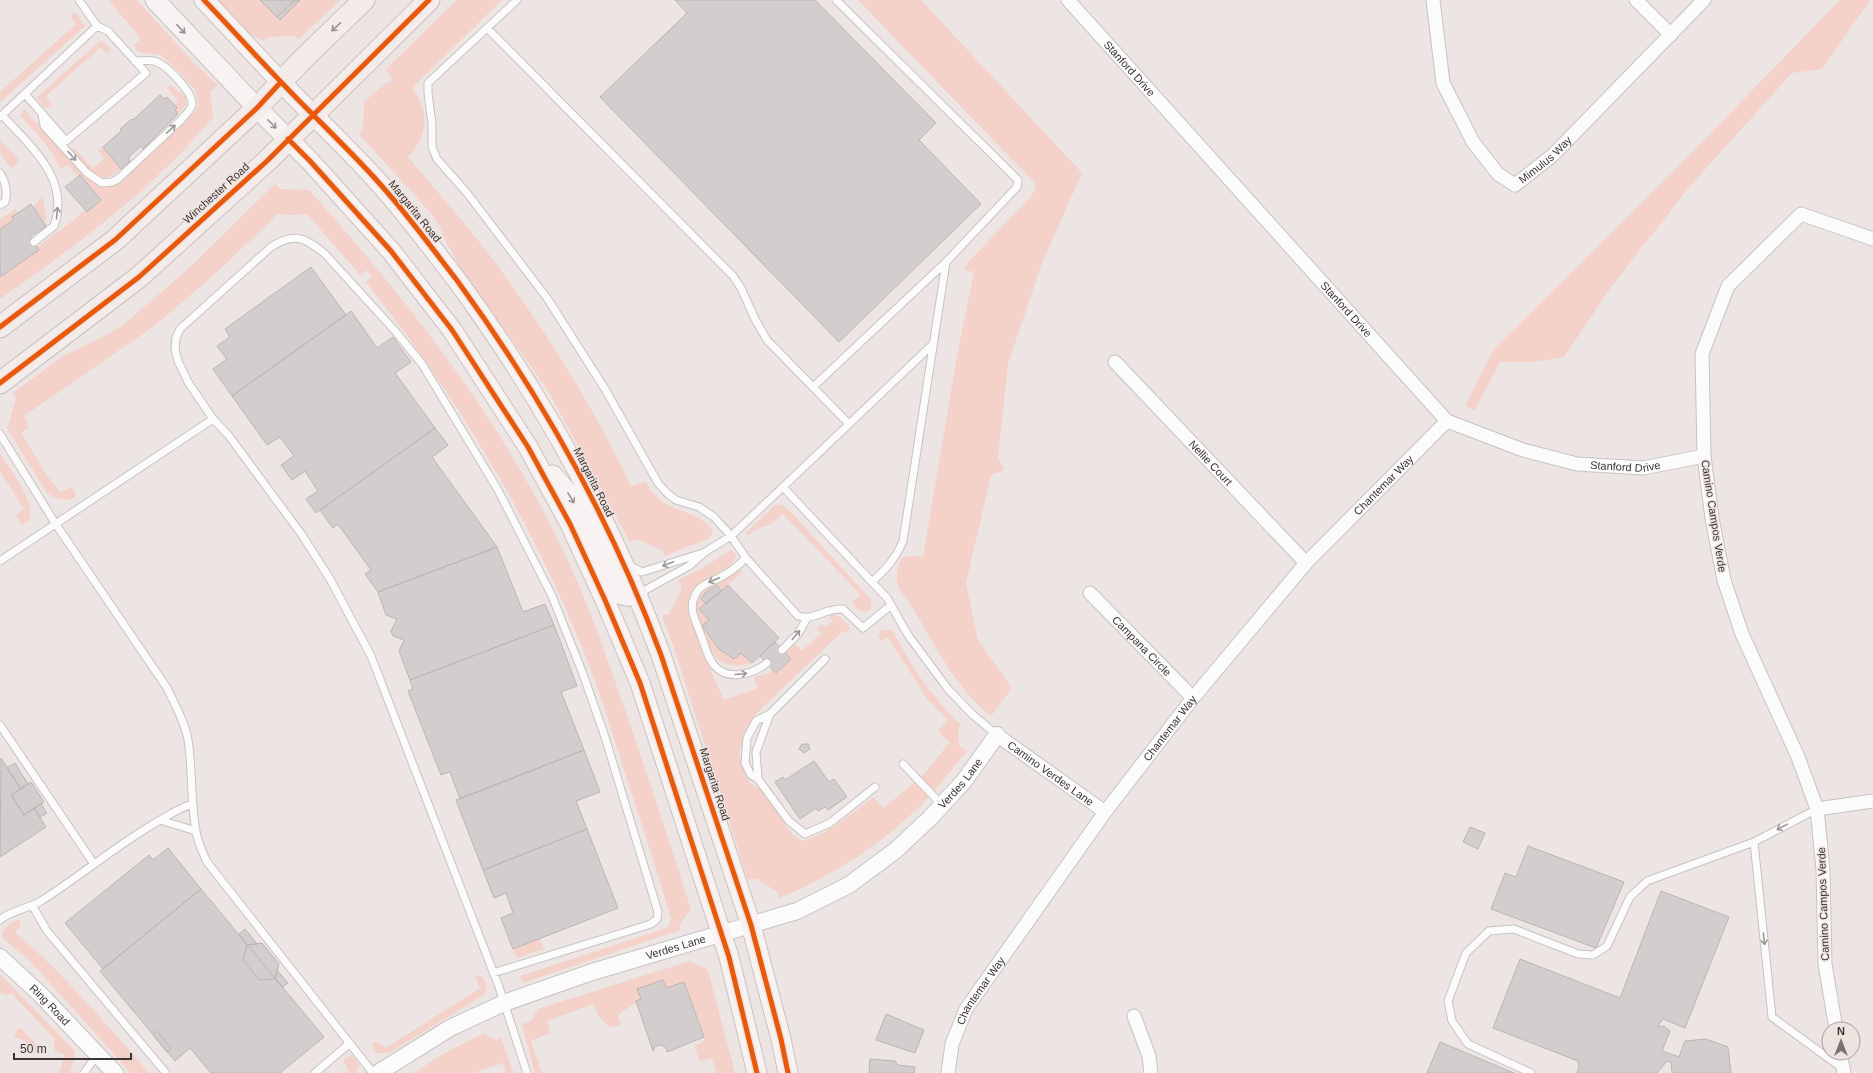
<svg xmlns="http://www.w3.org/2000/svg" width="1873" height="1073" viewBox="0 0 1873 1073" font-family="Helvetica,sans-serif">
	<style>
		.green { fill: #f4d1c9 }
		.building { fill: #d3cecd; stroke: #bab5b4 }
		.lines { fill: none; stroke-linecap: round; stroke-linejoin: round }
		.service-casing { stroke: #c7c3c2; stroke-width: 9 }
		.minor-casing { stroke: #c7c3c2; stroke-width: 15 }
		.tertiary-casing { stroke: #c7c3c2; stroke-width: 18 }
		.secondary-casing { stroke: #c7c3c2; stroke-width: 21 }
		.primary-casing { stroke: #c5c2c1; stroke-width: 23 }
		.service { stroke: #fcfbfb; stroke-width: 7 }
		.minor { stroke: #fcfbfb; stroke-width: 13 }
		.tertiary { stroke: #fcfbfb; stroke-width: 16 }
		.secondary { stroke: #f8f3f2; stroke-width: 19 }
		.primary { stroke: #f3ecea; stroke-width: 21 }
		.cycleway-casing { stroke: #efe3e0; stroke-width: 8 }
		.cycleway { stroke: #e8590c; stroke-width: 5 }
		.oneway { stroke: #96908f }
		.oneway2 { stroke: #999493 }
		.oneway3 { stroke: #9b9898 }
		.labels { text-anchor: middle; stroke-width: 3; stroke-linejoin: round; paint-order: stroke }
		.street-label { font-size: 11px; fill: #3a3534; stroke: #efe3e0 }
	</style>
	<rect width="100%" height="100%" fill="#ece5e4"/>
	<path class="green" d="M109,0H137L195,64L218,85L210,92L213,117C153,190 76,245 0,299V277L39,250L37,247L73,221L84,210L87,212L101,200L80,175L78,176L67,165L60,169C52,148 36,133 21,116L24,109L87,178C101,188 105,191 120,182L195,112L199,104L195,90L179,72L161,55L140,52L136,50L134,45L141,39Z
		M216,0H260L280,19L300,0H340L298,40L295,36L268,37L263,41L246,31Z
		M457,0H502L412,88C430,112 428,136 408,157C438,193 470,228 497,265C548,335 594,407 631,486L646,482C665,518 694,505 712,530V535L708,539L664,556L662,550L637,539L630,542L548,391L514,342L464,275L444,238L439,225L428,210L359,134L363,129L364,102L384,84L392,81L391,76L385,70Z
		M858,0H921L1082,173L1042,263L1008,364L998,458L1005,470L991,475L966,583L978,640L1012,688L991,716C955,688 934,642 910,604C907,598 900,592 898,586C895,578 898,566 901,559L909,556L923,557L957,356L974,272L964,270L968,262L1031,197L1035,189V183Z
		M1840,0H1870L1822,69L1792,73L1690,186L1611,287L1564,357L1534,362H1500L1475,410L1465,406L1494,349L1674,171Z
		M73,12L76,13L85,26L0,102V92L76,24L71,17Z
		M100,41L104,42L110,49L109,52L107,54L101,47L46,96L52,104L51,107L45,108L37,99L38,96Z
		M170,85L186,97V105L178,114L175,110L177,108L174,105L178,101L167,88Z
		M0,140L20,160L12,168L10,167L0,152Z
		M103,147L121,169C98,190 86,167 71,150L74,148L93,168L104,159L98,151Z
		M275,184L280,189L309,190C412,305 508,428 572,570C594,619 611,670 629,721C650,783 671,846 691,909L679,925L680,930L523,983L520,976L661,930L669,926L671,919C658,873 643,828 628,782C616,745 605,707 591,670C536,528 461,401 366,282L372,277L367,270L361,276L307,214L290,215L278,214L215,274L153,327L24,416L29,427L21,433L48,477L60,492L71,487L76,493L75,498C65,501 58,500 48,494L6,427L9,424L16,398L13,393L63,356L107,335L123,325L187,270Z
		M43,196L46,218L44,223L33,207Z
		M15,209L18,213L12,217L14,220L0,229V220Z
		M0,453C7,465 49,518 21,525L16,515L24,509L0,471Z
		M777,505H782L791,512L871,600V609L865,612L856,609L852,602L861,595L783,514L771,524L759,528L747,536V532L773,507Z
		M731,550L735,553L736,557L728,567L693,589L688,600V611L704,656L724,700L758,688L753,677L767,674L773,669L777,673L791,659L785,653L795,644L802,651L821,633L817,628L822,624L825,628L833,621L829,617L832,614L842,618L850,628L846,633L843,631L763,707L752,719L743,736L739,756L750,783L763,791L792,834L803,841C829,834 852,813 873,797L884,808L925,773L950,742L942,736L939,730L948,720L927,699L888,637L881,641L878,635L881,630H891L894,633C911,668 933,698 961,725L958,728L959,746L967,751C954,767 940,784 926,800C886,841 832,877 779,898L777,892L756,878L748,880L673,645L662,616L669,614L682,589L678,580L701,569Z
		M740,569L742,572L721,591L717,585L706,592L701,599L706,604L699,609L709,620L702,626L719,649L734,659L741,653L752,663C741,666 730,667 720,661C707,652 691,610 699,597C708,583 728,578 740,569Z
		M19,920L21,926L15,932C65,975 106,1024 149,1073H131L31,962L4,939L2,936C3,928 11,921 19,920Z
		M540,939L544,949L517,958L513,949Z
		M690,961L708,970L735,1073H716L712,1058L701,1061L699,1060L694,1046L705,1041L684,982L666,988L663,980L638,989L641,999L618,1015L621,1025L609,1027L598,1015L594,1004L547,1021L550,1033L531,1041L542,1073H535L522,1024L530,1022L538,1009Z
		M0,974L75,1051V1057L70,1073H59L65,1055L55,1051L54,1038L11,993L8,995L0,993Z
		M480,976L484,979L487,986L484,995L389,1053H377L372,1046L373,1042H376L386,1048L480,988L475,977Z
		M18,1028H21L36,1044L37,1046L35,1051L24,1047L26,1041L14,1037Z
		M484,1033L495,1040L501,1037L513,1073H506L503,1063L473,1073H414L441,1055Z
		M351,1055L354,1057L359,1065L356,1073H346L349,1070L343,1061Z"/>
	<path class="building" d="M260,0H300L280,20Z
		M295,0H300L280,20L277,17Z
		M675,0H815L936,123L919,140L981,204L839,342L600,97L687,13Z
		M160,95L164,99L167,97L177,108L175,110L178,114L143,149L141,146L128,158L130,161L121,169L103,147L122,130L120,129L132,119L133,120Z
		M80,175L101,200L87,212L65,187Z
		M31,204L46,226L30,237L39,250L0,277V229L14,220L12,217Z
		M311,267L346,315L232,396L213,369L227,359L217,346L230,337L225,329Z
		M351,311L377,348L393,337L411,362L395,373L435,428L316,513L306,499L318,491L305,471L292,480L281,465L294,456L280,437L267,445L232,396Z
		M435,428L448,445L432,457L497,547L378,592L365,574L371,570L338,524L333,528L320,510Z
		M497,547L523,612L545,604L554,625L410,680L399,651L404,640L393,636L391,631L397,619L386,615L378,592Z
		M717,585L721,591L706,604L701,599L706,592Z
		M728,585L779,638L752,663L741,653L734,659L719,649L702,626L709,620L699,609Z
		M554,625L577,686L561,692L584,750L460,799L450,772L441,775L408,691L413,689L410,680Z
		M775,642L791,659L776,673L760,656Z
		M802,744H808L810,749L804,753L799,749Z
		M584,750L600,792L576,801L587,829L483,870L456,800Z
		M1,758L21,789L11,795L24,815L34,808L46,827L0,857Z
		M814,761L829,782L834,779L847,797L828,810L825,807L818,811L816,808L800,819L775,782L783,777L785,780Z
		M15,763L28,784L21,789L7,768Z
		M31,782L44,802L24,815L11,795Z
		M41,804L47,813L40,817L34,808Z
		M1470,827L1485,833L1478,849L1463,842Z
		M587,829L618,908L513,949L501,918L513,913L506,893L494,898L483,870Z
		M1528,846L1624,882L1596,948L1491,909L1505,873L1516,877Z
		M168,848L201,889L103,969L65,923L149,855L153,860Z
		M201,889L324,1037L280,1073H211L190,1048L175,1061L100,971Z
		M1661,891L1729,917L1685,1028L1663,1019L1657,1027L1664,1026L1670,1031L1662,1051L1679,1057L1685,1041L1706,1039L1728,1047L1731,1073H1672L1671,1062L1667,1061L1657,1073H1577L1579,1067L1578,1061L1493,1028L1520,959L1620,998Z
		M245,929L257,944L247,945L239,934Z
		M262,943L279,964L275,979L259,980L243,960L247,945Z
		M277,970L288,983L282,987L275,979Z
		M663,980L666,988L684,982L704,1037L667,1052L666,1048L661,1045L655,1046L653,1051L636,1001L641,999L637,989Z
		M886,1014L924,1030L915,1053L876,1040Z
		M157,1031L171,1048L167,1052L153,1035Z
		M1440,1042L1514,1073H1427Z
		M870,1059L895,1061L898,1065L915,1067L914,1073H869Z"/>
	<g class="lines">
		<defs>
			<path id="service" d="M517,0L487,28L733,276L741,288L755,319L767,340L849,424
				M836,0L1018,180L1017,187L946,262L903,541C896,558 886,569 872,582
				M487,28L428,83V93L432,124V147L437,159L467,193L547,298L605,389L658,483L667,493L676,500L699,507L714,517L731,536L746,558L798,616C815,621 824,608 843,609L863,628L891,605
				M25,94L66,141L146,73L108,31L97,26
				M42,114L44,126L87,173L102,183L112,182L118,179L181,120C185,115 190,111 192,105C194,93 168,67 157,62C150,59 142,61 135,61
				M2,115C30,146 71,179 54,226L34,242
				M0,117L97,26L79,0
				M0,173C5,181 8,192 5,202L0,205
				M813,387L946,262
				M0,434L55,523L167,688C175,705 185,722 188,740C193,772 190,804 197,836C199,845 203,853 207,862L373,1073
				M783,487L933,344
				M746,558C738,566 729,573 719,578C709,583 698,585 694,598C689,610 696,621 700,633C704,642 707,656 713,664C726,682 753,674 767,663
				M0,561L213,419
				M628,565L642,572L703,553
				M638,594L689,566L705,552L731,536L783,487L887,598L908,635L948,689L972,714L997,735
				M782,650L798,634L807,618
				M825,659L770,714L756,752L758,779L789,821L805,834L830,823L875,787
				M0,725L94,864
				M903,764L942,805
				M758,779L751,775L745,763L747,738L756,721L770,714
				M1817,809L1754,842L1772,1017L1842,1068
				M160,820L196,831
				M32,905L47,931L166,1073
				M0,920C7,912 30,908 41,901C79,877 113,848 152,825C165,817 177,809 192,804
				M493,973L651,924L657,919L658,912L605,737L583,674L552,596L498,490L422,364L396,332L325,254C305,237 294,232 271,247L180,329L176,338L175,349L178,361L188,382L213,419L229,436L302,535L330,579L371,656L499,987L527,1073
				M84,1073L97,1055
				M315,1073L350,1043
				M1531,1073L1468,1044L1452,1021L1448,1001L1466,953L1489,931L1514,929L1578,954L1593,955L1607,946L1630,897L1647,881L1754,842"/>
			<g id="minor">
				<path id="s1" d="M1068,0L1447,421L1523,450L1577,464L1643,468L1704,456"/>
				<path id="s2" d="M1433,0L1443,83L1473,142L1498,174L1515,185L1553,155L1704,0"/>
				<path d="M1636,0L1671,35"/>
				<path id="s3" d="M1115,362L1306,563"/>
				<path id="s4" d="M1090,593L1193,698"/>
				<path id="s5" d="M997,735L1105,812"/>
				<path d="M1817,809L1873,801"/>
				<path d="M1134,1016L1149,1056L1151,1073"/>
				<path d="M1836,1029L1825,964L1823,869L1817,809L1798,757L1742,634L1724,580L1712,518L1704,456L1702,354L1728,286L1801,214L1873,239"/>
				<path d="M1840,1053L1844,1073"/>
				<path id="s6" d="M948,1073L952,1044L966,1009L1105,812L1193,698L1306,563L1447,421"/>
			</g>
			<g id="tertiary">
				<path id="s7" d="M0,957L41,995L115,1073"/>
				<path id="s8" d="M378,1073L450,1028L504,1003L592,972L797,911L849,885L896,850L930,818L964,781L997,735"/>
			</g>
			<path id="secondary" d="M155,0L257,108L310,161L391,251L452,330L528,447L570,524L605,600L640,683L729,957L757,1073
				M204,0C230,27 255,55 281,82C314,117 349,149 380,184C407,214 431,247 456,279C541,395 611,520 661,655L751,925L781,1039L788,1073
				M553,475L571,496L616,592C624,597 629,597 638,594"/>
			<path id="primary" d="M0,327L115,240L257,108L300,62L364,0
				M0,383L139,277L267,161L429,0"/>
		</defs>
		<use href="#service" class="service-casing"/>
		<use href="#minor" class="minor-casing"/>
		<use href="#tertiary" class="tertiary-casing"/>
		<use href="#secondary" class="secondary-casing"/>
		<use href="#primary" class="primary-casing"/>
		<use href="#service" class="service"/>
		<use href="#minor" class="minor"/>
		<use href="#tertiary" class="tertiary"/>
		<use href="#secondary" class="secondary"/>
		<use href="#primary" class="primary"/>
		<defs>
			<path id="cycleway" d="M204,0C230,27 255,55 281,82C314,117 349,149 380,184C407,214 431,247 456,279C541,395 611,520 661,655L751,925L781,1039L788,1073
				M288,139L310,161L391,251L452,330L528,447L570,524L605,600L640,683L729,957L757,1073
				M0,327L115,240L257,108L281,82
				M0,383L139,277L267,161L429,0"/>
		</defs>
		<use href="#cycleway" class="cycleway-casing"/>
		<use href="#cycleway" class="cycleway"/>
	</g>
	<defs><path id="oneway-shaft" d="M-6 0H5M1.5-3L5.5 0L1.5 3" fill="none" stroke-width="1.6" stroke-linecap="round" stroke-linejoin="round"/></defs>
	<use class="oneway" href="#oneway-shaft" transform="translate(336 27) rotate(136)"/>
	<g class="oneway2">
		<use href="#oneway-shaft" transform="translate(181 29) rotate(46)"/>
		<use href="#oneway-shaft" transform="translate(272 124) rotate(45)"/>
		<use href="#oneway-shaft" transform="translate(571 498) rotate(59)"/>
	</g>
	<g class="oneway3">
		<use href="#oneway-shaft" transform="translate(171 129) rotate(-43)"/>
		<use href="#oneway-shaft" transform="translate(72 156) rotate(48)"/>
		<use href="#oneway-shaft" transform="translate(57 213) rotate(-85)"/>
		<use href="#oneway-shaft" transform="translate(668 564) rotate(159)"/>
		<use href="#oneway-shaft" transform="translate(714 580) rotate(157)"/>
		<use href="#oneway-shaft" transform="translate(796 635) rotate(-50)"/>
		<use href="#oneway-shaft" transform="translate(741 674) rotate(-5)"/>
		<use href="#oneway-shaft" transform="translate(1782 827) rotate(152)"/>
		<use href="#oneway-shaft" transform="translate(1764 939) rotate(84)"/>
	</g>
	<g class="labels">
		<g class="street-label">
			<text dy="4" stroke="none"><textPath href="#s1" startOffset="92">Stanford Drive</textPath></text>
			<text dy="4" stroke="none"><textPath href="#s2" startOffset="250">Mimulus Way</textPath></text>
			<text transform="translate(216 193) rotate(-42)" y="4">Winchester Road</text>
			<text transform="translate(415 211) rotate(51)" y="4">Margarita Road</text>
			<text dy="4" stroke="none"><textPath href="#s1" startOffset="416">Stanford Drive</textPath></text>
			<text dy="4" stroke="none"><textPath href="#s3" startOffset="139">Nellie Court</textPath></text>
			<text dy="4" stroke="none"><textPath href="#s1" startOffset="752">Stanford Drive</textPath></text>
			<text transform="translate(594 482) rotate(63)" y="4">Margarita Road</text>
			<text dy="4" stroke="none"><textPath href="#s6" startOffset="738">Chantemar Way</textPath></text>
			<text transform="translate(1714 516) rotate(81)" y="4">Camino Campos Verde</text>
			<text dy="4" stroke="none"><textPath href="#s4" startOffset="74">Campana Circle</textPath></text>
			<text dy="4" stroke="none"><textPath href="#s6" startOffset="414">Chantemar Way</textPath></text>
			<text dy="4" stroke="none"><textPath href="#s5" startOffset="66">Camino Verdes Lane</textPath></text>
			<text dy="4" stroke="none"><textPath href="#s8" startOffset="661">Verdes Lane</textPath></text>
			<text transform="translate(715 784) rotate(72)" y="4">Margarita Road</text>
			<text transform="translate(1823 904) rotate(-92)" y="4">Camino Campos Verde</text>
			<text dy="4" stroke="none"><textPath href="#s8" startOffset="325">Verdes Lane</textPath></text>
			<text dy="4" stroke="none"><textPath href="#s6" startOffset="90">Chantemar Way</textPath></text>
			<text dy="4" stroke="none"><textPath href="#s7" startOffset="69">Ring Road</textPath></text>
		</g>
	</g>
	<g transform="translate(1841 1041)"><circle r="19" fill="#efe3e0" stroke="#a79d9b"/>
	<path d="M0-3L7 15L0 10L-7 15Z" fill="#787372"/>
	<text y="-6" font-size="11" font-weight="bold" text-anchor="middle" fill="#3a3534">N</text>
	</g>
	<path d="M14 1053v6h117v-6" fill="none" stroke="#3a3534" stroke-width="2"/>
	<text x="20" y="1053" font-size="12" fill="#3a3534" stroke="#efe3e0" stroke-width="3" paint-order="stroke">50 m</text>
</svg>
